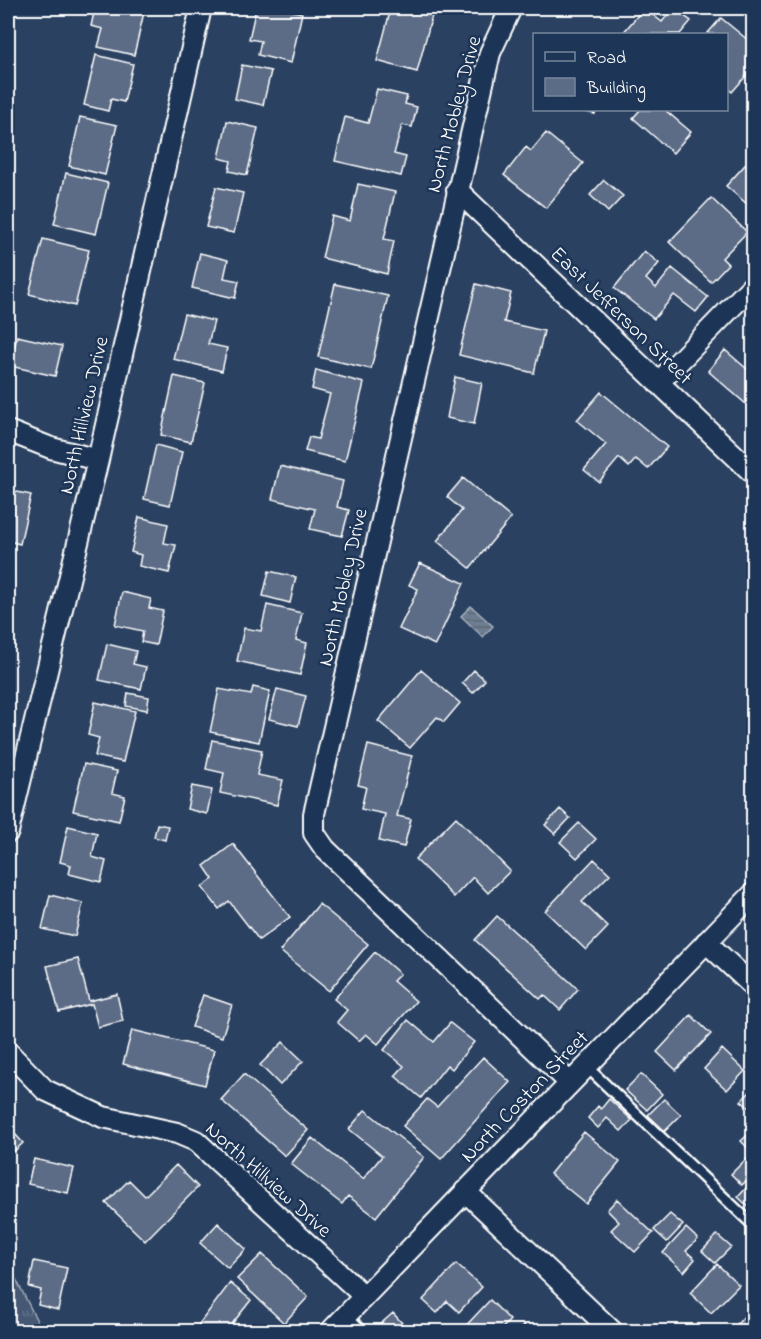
<svg xmlns="http://www.w3.org/2000/svg" width="761" height="1339" viewBox="0 0 761 1339" font-family="'Indie Flower',sans-serif">
	<style>
		.park { fill: url(#park-tufts); stroke: #a2acba; stroke-width: 1.5 }
		.water { fill: url(#water-rules); stroke: #a7b1be; stroke-width: 1.5 }
		.building { fill: #5b6c86; stroke: #fff; stroke-width: 1.5 }
		.lines { fill: none; stroke-linecap: round; stroke-linejoin: round }
		.lane-casing { stroke: #fff; stroke-width: 14 }
		.street-casing { stroke: #fff; stroke-width: 24 }
		.lane { stroke: #1d3557; stroke-width: 9 }
		.street { stroke: #1d3557; stroke-width: 20 }
		.labels { text-anchor: middle; stroke-width: 5; stroke-linejoin: round; paint-order: stroke }
		.street-label { font-size: 21px; fill: #fff; stroke: #1d3557 }
	</style>
	<defs>
		<pattern id="park-tufts" width="24" height="20" patternUnits="userSpaceOnUse" patternTransform="scale(1.5)"><rect width="24" height="20" fill="#465975"/><path d="M3 7l-1-3M5 7V3M7 7l1-3M15 17l-1-3M17 17v-4M19 17l1-3" fill="none" stroke="#62728a"/></pattern>
		<pattern id="water-rules" width="6" height="5" patternUnits="userSpaceOnUse" patternTransform="scale(1.5)"><rect width="6" height="5" fill="#6d7d92"/><path d="M0 2.5h6" fill="none" stroke="#5e6772"/></pattern>
	</defs>
	<rect width="100%" height="100%" fill="#2a4161"/>
	<filter id="ink" filterUnits="userSpaceOnUse"><feTurbulence type="fractalNoise" baseFrequency=".0167" numOctaves="2"/><feDisplacementMap in="SourceGraphic" scale="12" xChannelSelector="R" yChannelSelector="G"/><feConvolveMatrix kernelMatrix="1 2 1 2 8 2 1 2 1" color-interpolation-filters="sRGB"/></filter>
	<g filter="url(#ink)">
		<path class="park" d="M8,1263L42,1331H8Z"/>
		<path class="water" d="M471,606L493,626L483,637L461,616Z"/>
		<path class="building" d="M95,8H145L134,55L98,47L103,29L91,26Z
			M256,8H279L302,13L291,63L258,55L261,41L249,39Z
			M391,8H434L417,72L377,61Z
			M644,8L662,22L673,8L691,21L680,34H622Z
			M721,18L754,45V67L732,92L726,87V34H707Z
			M96,55L133,64L124,102L111,99L108,111L84,105Z
			M242,65L271,71L263,105L235,99Z
			M377,89L407,96L405,104L417,107L412,127L402,125L394,154L406,157L401,176L335,161L345,117L368,123Z
			M576,110H596L595,114Z
			M640,110H665L691,132L673,153L633,118Z
			M80,117L117,125L105,175L69,166Z
			M227,121L258,128L247,175L229,171L231,161L219,158Z
			M546,133L583,163L546,208L504,175L526,147L531,151Z
			M754,155V210L726,186Z
			M66,173L108,183L96,234L54,224Z
			M604,180L623,196L608,212L590,195Z
			M358,184L395,192L384,239L394,241L387,274L322,258L332,216L350,221Z
			M216,187L243,193L234,233L206,227Z
			M711,198L747,232L722,258L728,264L711,282L669,242Z
			M43,239L89,250L75,306L29,294Z
			M644,251L659,263L646,279L656,288L672,268L708,297L696,312L674,295L654,319L614,288Z
			M200,253L228,260L224,278L239,281L235,298L192,288Z
			M335,284L388,296L371,369L318,357Z
			M476,284L511,293L504,322L544,331L534,373L459,355Z
			M184,314L214,321L208,344L227,348L222,371L173,359Z
			M17,336L62,346L55,376L10,366Z
			M725,350L747,369L754,361V411L708,371Z
			M316,370L364,383L345,461L305,451L309,437L318,439L330,394L312,389Z
			M174,376L205,383L191,442L161,435Z
			M455,377L482,383L474,424L447,418Z
			M601,392L667,447L648,469L636,459L629,467L619,458L599,482L584,470L606,444L577,420Z
			M156,445L182,452L170,505L144,499Z
			M280,466L343,481L337,507L349,510L342,536L310,529L315,509L272,499Z
			M463,478L511,518L470,568L437,541L462,510L447,497Z
			M8,490L31,495L20,544L8,541Z
			M139,517L168,524L164,543L176,545L169,573L139,566L141,555L131,552Z
			M420,563L464,583L435,645L399,629L418,589L409,585Z
			M8,569L13,570L8,593Z
			M269,571L296,577L290,603L263,596Z
			M122,592L151,599L149,608L163,611L156,645L141,642L143,631L115,625Z
			M267,605L302,613L296,640L307,643L300,675L237,661L244,628L261,631Z
			M107,644L136,651L133,664L146,667L141,689L99,680Z
			M421,670L460,703L444,722L437,717L410,748L378,721Z
			M474,670L485,680L473,693L462,683Z
			M253,687L270,691L259,742L210,732L219,689L251,695Z
			M277,689L306,696L298,726L269,719Z
			M128,693L149,697L147,710L126,706Z
			M95,702L135,711L123,762L95,756L99,738L88,735Z
			M212,740L262,750L257,775L283,780L277,805L220,793L224,773L206,769Z
			M368,745L412,756L397,816L411,819L404,847L379,841L385,814L361,809L366,787L358,785Z
			M84,764L117,771L112,793L125,796L119,821L73,811Z
			M192,786L212,790L207,814L187,809Z
			M560,809L570,818L555,834L545,825Z
			M456,817L510,871L488,893L473,877L454,897L415,859Z
			M579,823L596,839L577,858L560,842Z
			M157,824L168,826L165,840L154,837Z
			M68,826L97,833L92,857L106,861L101,882L69,874L71,865L60,862Z
			M233,844L290,917L259,940L229,901L219,909L202,887L213,879L204,866Z
			M594,859L610,874L582,902L608,927L586,950L545,911Z
			M50,895L83,903L75,936L42,929Z
			M319,904L368,944L329,991L280,951Z
			M497,916L578,989L560,1010L544,995L540,999L475,940Z
			M375,952L400,974L393,981L416,1001L378,1044L366,1034L359,1041L337,1022L347,1010L334,999Z
			M78,959L89,1001L117,994L123,1021L98,1027L92,1004L59,1012L47,966Z
			M203,995L232,1005L222,1037L192,1027Z
			M691,1015L711,1034L676,1070L657,1052Z
			M408,1020L434,1042L450,1023L474,1042L452,1069L447,1065L421,1098L395,1076L404,1066L384,1050Z
			M132,1030L214,1050L205,1085L123,1064Z
			M283,1042L303,1061L280,1085L260,1065Z
			M722,1049L745,1071L727,1090L704,1069Z
			M483,1057L510,1082L441,1159L403,1126L427,1099L437,1107Z
			M244,1074L308,1130L285,1156L221,1100Z
			M641,1074L662,1094L647,1110L625,1090Z
			M754,1088V1112L741,1101Z
			M609,1099L632,1120L621,1131L607,1118L598,1128L588,1118L598,1106L601,1109Z
			M664,1099L681,1115L665,1131L648,1115Z
			M365,1110L424,1157L376,1217L348,1196L342,1204L291,1164L312,1138L363,1179L382,1156L349,1129Z
			M8,1126L23,1143L8,1157Z
			M754,1129V1150L752,1152L741,1141Z
			M584,1132L620,1162L586,1204L550,1174Z
			M34,1159L74,1168L68,1193L28,1184Z
			M746,1159L754,1167V1173L742,1185L731,1174Z
			M176,1165L198,1187L145,1241L106,1203L129,1180L145,1196Z
			M749,1185L754,1189V1212L738,1197Z
			M617,1199L653,1233L635,1252L611,1230L619,1222L607,1210Z
			M670,1214L683,1225L667,1242L654,1230Z
			M218,1223L246,1249L228,1268L200,1243Z
			M686,1228L698,1239L686,1251L695,1259L684,1272L663,1253Z
			M717,1235L731,1247L715,1263L702,1251Z
			M262,1254L308,1297L284,1323L237,1279Z
			M34,1261L67,1268L58,1310L38,1305L41,1290L29,1287Z
			M456,1264L482,1287L459,1312L447,1301L437,1313L423,1300Z
			M717,1264L739,1285L711,1313L690,1293Z
			M230,1283L251,1300L232,1324L242,1332H193Z
			M490,1300L510,1320L499,1332H460Z
			M749,1311L754,1315V1332H730Z
			M393,1313L410,1332H381L377,1327Z
			M524,1325L530,1332H517Z"/>
		<g class="lines">
			<defs>
				<path id="lane" d="M586,1066L754,1226
					M346,1315L363,1332"/>
				<path id="street" d="M511,8L490,53L314,814V833L325,849L570,1083
					M457,190L754,474
					M658,383L754,284
					M8,431L51,448L98,460
					M8,832L98,460L201,8
					M706,942L754,987
					M8,1052L45,1090L103,1117L177,1133L196,1141L364,1296
					M465,1191L613,1332
					M330,1332L754,893"/>
			</defs>
			<use href="#lane" class="lane-casing"/>
			<use href="#street" class="street-casing"/>
			<use href="#lane" class="lane"/>
			<use href="#street" class="street"/>
		</g>
	</g>
	<g class="labels">
		<g class="street-label">
			<text transform="translate(453 114) rotate(-75)" y="7">North Mobley Drive</text>
			<text transform="translate(622 315) rotate(44)" y="7">East Jefferson Street</text>
			<text transform="translate(83 415) rotate(-77)" y="7">North Hillview Drive</text>
			<text transform="translate(342 587) rotate(-77)" y="7">North Mobley Drive</text>
			<text transform="translate(524 1096) rotate(-46)" y="7">North Coston Street</text>
			<text transform="translate(269 1179) rotate(42)" y="7">North Hillview Drive</text>
		</g>
	</g>
	<rect width="761" height="1339" fill="none" stroke="#1d3557" stroke-width="30"/>
	<rect x="15" y="15" width="731" height="1309" fill="none" stroke="#fff" stroke-width="2" filter="url(#ink)"/>
	<rect x="533" y="33" width="195" height="78" fill="#1d3557" stroke="#77869a" stroke-width="1.5"/>
	<rect x="545" y="52" width="30" height="9" fill="#1d3557" stroke="#77869a" stroke-width="1.5"/>
	<text x="587" y="63" font-size="18" fill="#ffffff">Road</text>
	<rect x="545" y="78" width="30" height="18" fill="#5b6c86" stroke="#77869a" stroke-width="1.5"/>
	<text x="587" y="93" font-size="18" fill="#ffffff">Building</text>
</svg>
